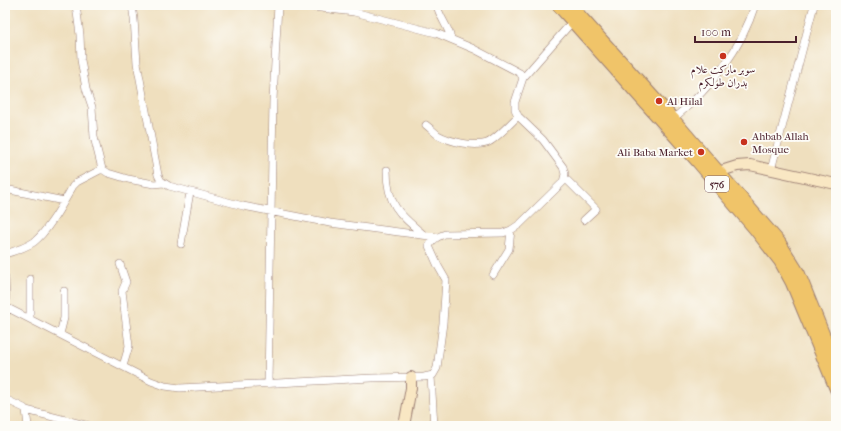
<svg xmlns="http://www.w3.org/2000/svg" width="841" height="431" viewBox="0 0 841 431" font-family="'IM FELL French Canon',Amiri,serif">
	<style>
		.lines { fill: none; stroke-linecap: round; stroke-linejoin: round }
		.street-casing { stroke: #9c7f74; stroke-width: 8 }
		.secondary-casing { stroke: #9c7f74; stroke-width: 12 }
		.primary-casing { stroke: #9c7f74; stroke-width: 14 }
		.street { stroke: #fff; stroke-width: 7 }
		.secondary { stroke: #f9e7c3; stroke-width: 10 }
		.primary { stroke: #f0c469; stroke-width: 12 }
		.poi-dot { fill: #c8321e; stroke: #fdfcf7; stroke-width: 1.5 }
		.labels { text-anchor: middle; stroke-width: 3.5; stroke-linejoin: round; paint-order: stroke }
		.shield { fill: #fdfcf7; stroke: #806168; stroke-width: 1 }
		.shield-label { font-size: 10px; font-weight: bold; fill: #4a1f2b }
		.poi-label { font-size: 11px; fill: #4a1f2b; stroke: #fdfcf7; text-anchor: start }
	</style>
	<rect width="100%" height="100%" fill="#fdfcf7"/>
	<filter id="ink" filterUnits="userSpaceOnUse"><feTurbulence type="fractalNoise" baseFrequency=".025" numOctaves="2"/><feDisplacementMap in="SourceGraphic" scale="8" xChannelSelector="R" yChannelSelector="G"/><feConvolveMatrix kernelMatrix="1 2 1 2 8 2 1 2 1" color-interpolation-filters="sRGB"/></filter>
	<filter id="wash" filterUnits="userSpaceOnUse"><feTurbulence type="fractalNoise" baseFrequency=".012" numOctaves="4" result="noise"/><feDisplacementMap in="SourceGraphic" scale="16" xChannelSelector="R" yChannelSelector="G"/><feGaussianBlur stdDeviation="0.9" result="paint"/><feColorMatrix in="noise" values="0 0 0 0 0 0 0 0 0 0 0 0 0 0 0 0 0 1.4 0 .05"/><feComposite in="paint" operator="in"/></filter>
	<g filter="url(#wash)">
		<rect width="100%" height="100%" fill="#efdfbe"/>
	</g>
	<g filter="url(#ink)">
		<g class="lines">
			<defs>
				<path id="street" d="M76,5L80,35L81,60L86,89L92,107L94,137L102,169L108,173L128,179L154,184L163,183
					M132,5L134,19L137,63L158,175L161,181L169,186L243,206L330,223L437,237
					M437,5C439,17 449,27 451,39
					M523,78L572,22L581,5
					M673,119C711,88 740,52 755,5
					M426,125C430,128 434,132 438,135C451,142 473,147 487,143C495,140 511,123 518,116
					M387,170C387,205 399,214 424,235
					M771,170L814,5
					M565,178L596,209L584,220
					M5,189L64,201
					M181,244L190,192
					M5,254C15,251 25,248 34,242C49,230 63,203 73,186L77,182L102,169
					M120,264L126,282L122,291L129,346L123,366
					M493,275L509,249L511,230
					M5,278L6,299L5,318
					M6,307L151,381L165,386L180,388L372,378L424,377L433,375L437,368L443,323L446,280L438,266L429,246C433,239 438,236 445,234L503,233L511,230L520,224L563,182L565,174L563,167L543,140L518,116L515,109V102L523,78L520,73L474,49L436,33L354,12L296,5
					M30,319V279
					M60,334L64,318V291
					M431,376L434,426
					M268,384L273,100L278,5
					M5,399L24,408L26,410L28,426
					M26,410L89,426"/>
				<path id="secondary" d="M718,172L737,166L750,165L836,184
					M404,426L411,388V377"/>
				<path id="primary" d="M558,5L698,162L755,229L780,261L792,283L836,389
					M570,5L673,119L779,242L799,274L836,366"/>
			</defs>
			<use href="#street" class="street-casing"/>
			<use href="#secondary" class="secondary-casing"/>
			<use href="#primary" class="primary-casing"/>
			<use href="#street" class="street"/>
			<use href="#secondary" class="secondary"/>
			<use href="#primary" class="primary"/>
		</g>
	</g>
	<g class="poi-dot">
		<circle cx="723" cy="56" r="4"/>
		<circle cx="659" cy="101" r="4"/>
		<circle cx="744" cy="142" r="4"/>
		<circle cx="701" cy="152" r="4"/>
	</g>
	<g class="labels">
		<rect class="shield" x="705" y="176" width="24" height="16" rx="3"/>
		<g class="shield-label">
			<text x="717" y="188">576</text>
		</g>
		<g class="poi-label">
			<text x="723" y="73" text-anchor="middle">سوبر ماركت علام<tspan x="723" dy="13">بدران طولكرم</tspan></text>
			<text x="667" y="105">Al Hilal</text>
			<text x="752" y="140">Ahbab Allah<tspan x="752" dy="13">Mosque</tspan></text>
			<text x="693" y="156" text-anchor="end">Ali Baba Market</text>
		</g>
	</g>
	<rect width="841" height="431" fill="none" stroke="#fdfcf7" stroke-width="20"/>
	<path d="M695 36v6h101v-6" fill="none" stroke="#4a1f2b" stroke-width="2"/>
	<text x="701" y="36" font-size="12" fill="#4a1f2b" stroke="#fdfcf7" stroke-width="3" paint-order="stroke">100 m</text>
</svg>
